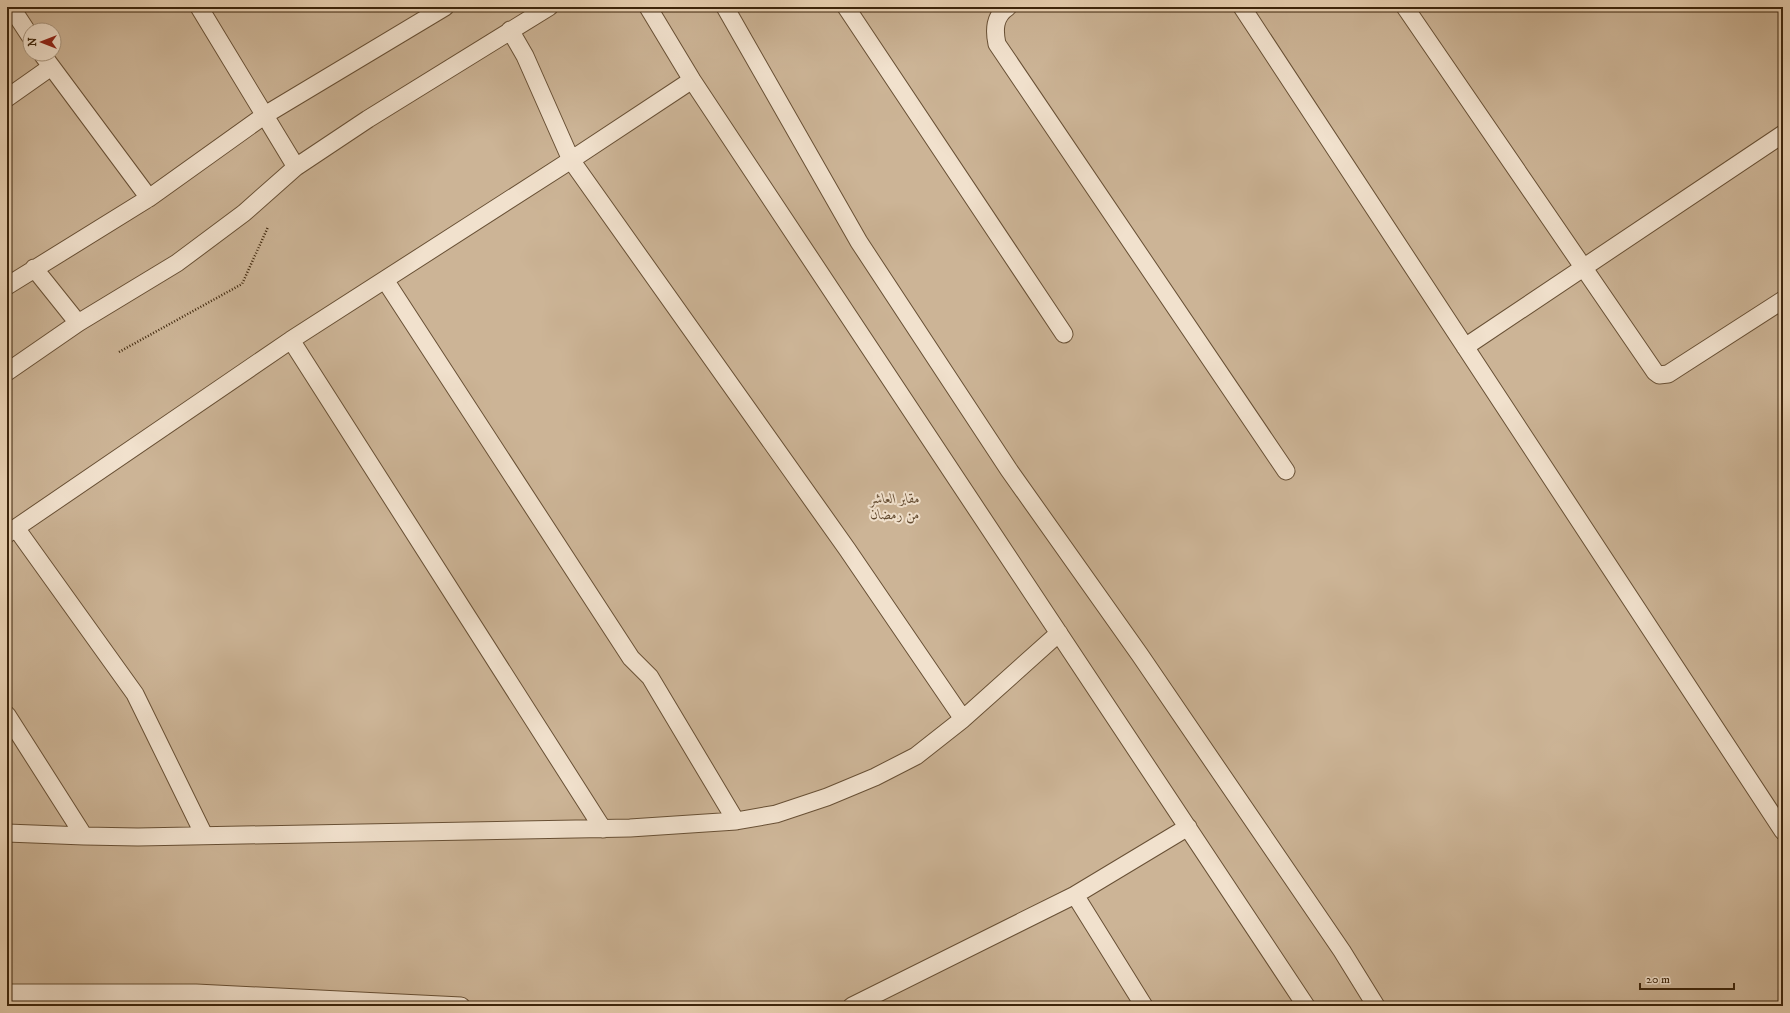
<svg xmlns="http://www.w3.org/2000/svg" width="1790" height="1013" viewBox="0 0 1790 1013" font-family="'IM FELL DW Pica',Amiri,serif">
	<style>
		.green { fill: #ccb496; stroke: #846c50; fill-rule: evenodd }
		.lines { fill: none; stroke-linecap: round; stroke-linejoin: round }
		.lane-casing { stroke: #685035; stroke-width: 19 }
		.path { stroke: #3d250b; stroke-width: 2.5; stroke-dasharray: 1 2; stroke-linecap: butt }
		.lane { stroke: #f1e1cd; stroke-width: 17 }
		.labels { text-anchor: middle; stroke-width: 4; stroke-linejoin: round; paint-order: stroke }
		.park-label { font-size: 14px; font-style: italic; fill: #61492e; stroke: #f1e1cd }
	</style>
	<rect width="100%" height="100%" fill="#e9d1b2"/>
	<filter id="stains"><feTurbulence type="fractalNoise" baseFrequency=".005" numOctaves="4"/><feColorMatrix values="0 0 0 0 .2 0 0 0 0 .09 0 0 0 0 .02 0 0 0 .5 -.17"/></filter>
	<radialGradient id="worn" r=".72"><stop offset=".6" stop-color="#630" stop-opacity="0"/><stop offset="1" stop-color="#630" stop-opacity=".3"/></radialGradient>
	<path class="green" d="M7,7H1783V1006H7ZM30,30H54V54H30Z"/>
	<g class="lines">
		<defs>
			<path id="lane" d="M11,7L30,36
				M199,7L296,167
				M648,7L692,80L1306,1006
				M725,7L859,242L1009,470L1140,655L1342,951L1376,1006
				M846,7L1064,334
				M1008,7C994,16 994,30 997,44L1286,471
				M1242,7L1783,831
				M1405,7L1655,372L1659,375L1668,374L1783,300
				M42,54L149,198
				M7,98L51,67
				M34,268L78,323
				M385,280L631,658L650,677L736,821
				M7,286L149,198L265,115L445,7
				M291,340L603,829
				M1465,347L1783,134
				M7,372L78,323L177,263L244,213L296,167L368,119L549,7
				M16,528L135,694L204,835
				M7,534L291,340L571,160L692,80
				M7,715L84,836L138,837L630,828L736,821L776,814L827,797L875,777L916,756L963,719L847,549L571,160L525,56L510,30
				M963,719L1059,633
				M7,833L84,836
				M1075,895L1188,827
				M7,993H196L461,1006
				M852,1006L1075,895L1144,1006"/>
		</defs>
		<use href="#lane" class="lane-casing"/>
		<path class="path" d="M119,352L242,284L268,227"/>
		<use href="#lane" class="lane"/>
	</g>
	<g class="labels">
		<g class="park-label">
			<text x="895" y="503">مقابر العاشر<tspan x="895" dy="16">من رمضان</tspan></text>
		</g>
	</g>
	<rect width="1790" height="1013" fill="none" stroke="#e9d1b2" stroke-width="24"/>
	<rect x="8" y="8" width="1774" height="997" fill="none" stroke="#3d250b" stroke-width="2"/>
	<rect x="12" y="12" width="1766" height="989" fill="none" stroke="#3d250b"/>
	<g transform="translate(42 42) rotate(270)"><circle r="19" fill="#f1e1cd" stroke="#a9967f"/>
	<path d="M0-3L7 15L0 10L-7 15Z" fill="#8f2418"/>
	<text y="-6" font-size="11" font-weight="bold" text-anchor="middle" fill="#3d250b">N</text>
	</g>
	<path d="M1640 983v6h94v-6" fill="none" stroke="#3d250b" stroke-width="2"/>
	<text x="1646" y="983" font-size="12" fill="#3d250b" stroke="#f1e1cd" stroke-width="3" paint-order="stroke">20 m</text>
	<rect width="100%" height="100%" filter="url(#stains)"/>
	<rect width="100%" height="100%" fill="url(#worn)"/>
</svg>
